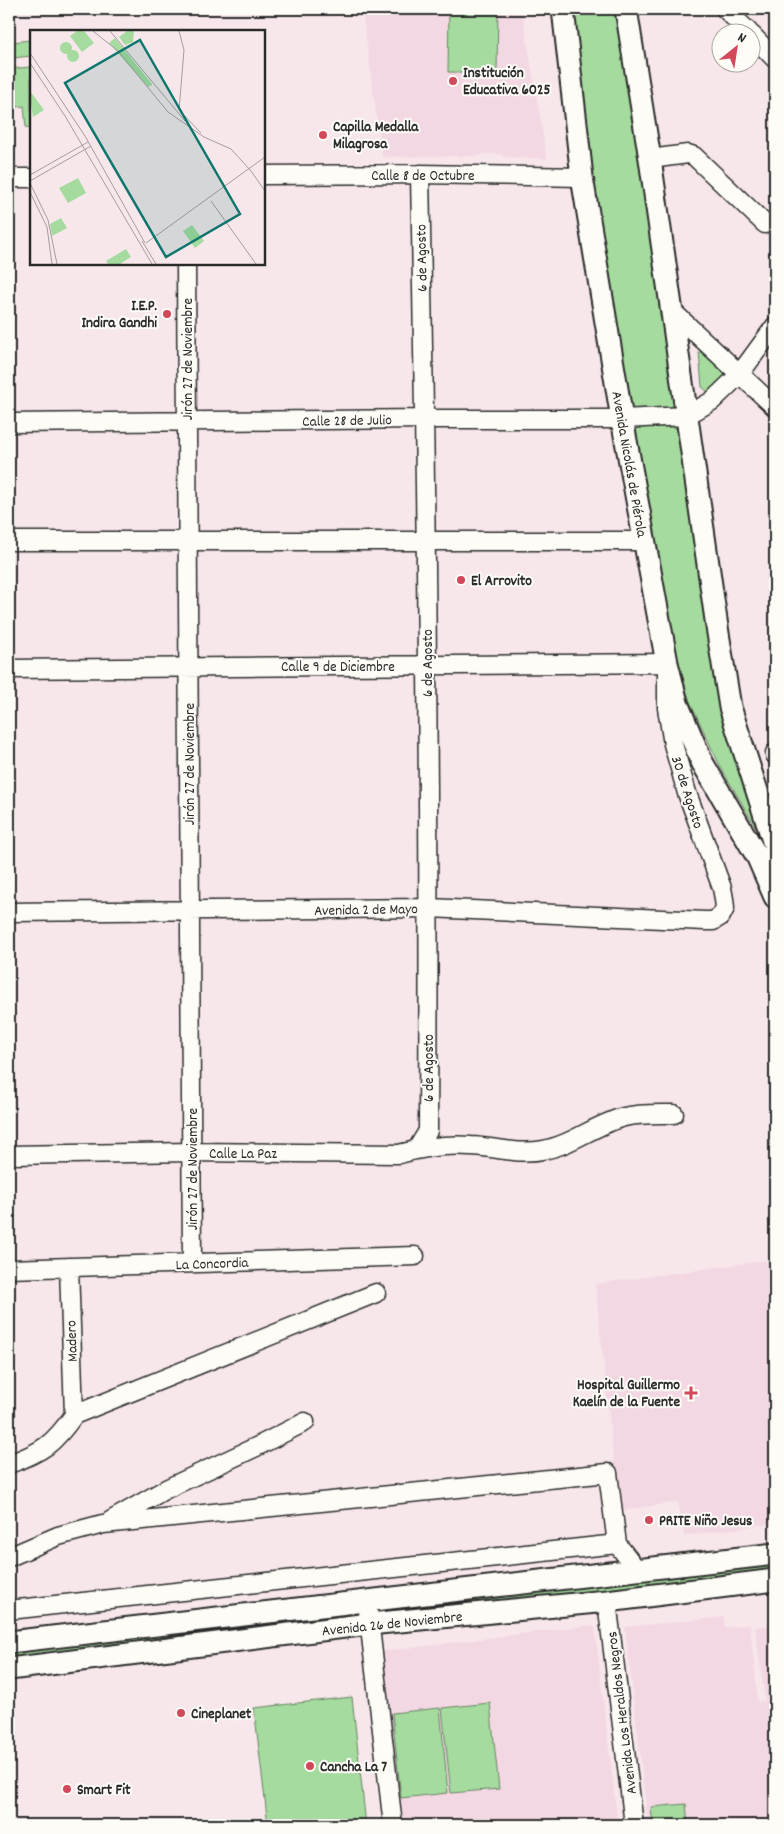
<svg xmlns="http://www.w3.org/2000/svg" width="784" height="1834" viewBox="0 0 784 1834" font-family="Dekko,sans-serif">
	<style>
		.built { fill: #f3d8e3 }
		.green { fill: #a5db9e; stroke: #688364 }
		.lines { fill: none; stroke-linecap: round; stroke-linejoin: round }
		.minor-casing { stroke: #2b2b2b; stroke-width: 21 }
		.major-casing { stroke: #2b2b2b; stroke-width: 25 }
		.minor { stroke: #fdfcf7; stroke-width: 18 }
		.major { stroke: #fdfcf7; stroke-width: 21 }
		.poi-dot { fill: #d1495b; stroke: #fdfcf7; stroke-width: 2 }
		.labels { text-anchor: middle; stroke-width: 4; stroke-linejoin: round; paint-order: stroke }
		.poi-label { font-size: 15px; font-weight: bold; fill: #2b2b2b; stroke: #fdfcf7; text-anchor: start }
		.street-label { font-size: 15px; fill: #2b2b2b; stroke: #fdfcf7 }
		.inset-road { fill: none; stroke: #a59c9e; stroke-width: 1 }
		.view { fill: #0f766e; fill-opacity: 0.15; stroke: #0f766e; stroke-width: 2.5 }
		.inset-edge { fill: none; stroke: #2b2b2b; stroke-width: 2.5 }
	</style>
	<rect width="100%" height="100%" fill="#f7e7eb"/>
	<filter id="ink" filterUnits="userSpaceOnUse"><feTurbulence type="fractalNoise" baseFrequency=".02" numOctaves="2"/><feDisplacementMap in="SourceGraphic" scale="10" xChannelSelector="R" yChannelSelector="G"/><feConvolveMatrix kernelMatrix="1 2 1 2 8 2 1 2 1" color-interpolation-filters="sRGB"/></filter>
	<g filter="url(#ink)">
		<path class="built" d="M362,9H522L547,159L505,157L500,154H484L479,156L382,157Z
			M775,1259V1523L684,1536L678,1502L619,1511L595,1284Z
			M724,1617L725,1627L750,1625L758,1702L765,1701L755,1627L775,1624V1825H648L625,1627Z
			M590,1625L595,1628L618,1825H403L380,1656L385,1651Z"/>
		<path class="green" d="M449,9H498L497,73L448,72Z
			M571,9H619L677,410L637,414L629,408L591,191Z
			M31,40V56L13,58L12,42Z
			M31,67V127L26,128L24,106L9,108V69Z
			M699,352L709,353L727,373L726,381L709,393L702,387Z
			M638,427H674L682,434L764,841L721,768L690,702L669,635L634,429Z
			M775,1562V1569L112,1648L9,1658V1648Z
			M352,1697L366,1825H268L254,1708Z
			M490,1703L499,1789L451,1793L442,1708Z
			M440,1708L448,1793L401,1798L392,1713Z
			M686,1804L688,1825H653L651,1807Z"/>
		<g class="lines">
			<defs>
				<path id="minor" d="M725,9L749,32
					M752,35L775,59
					M650,159L688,154L694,156L765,224
					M264,175L420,174L582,177
					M9,178H31
					M186,264L192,1263
					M671,310L775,407
					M9,423L424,419H622L686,416L712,401L739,375L775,326
					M13,541H643
					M9,669L667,663V708L673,744L687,793L722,888L724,899L725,908L721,916L713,921H705L429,908L9,912
					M775,753V755
					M417,1149L428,1131C430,812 426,493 420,174
					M9,1155L192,1152L399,1154C421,1148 447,1144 471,1146C494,1147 519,1155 543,1150C572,1145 596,1124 624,1117C640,1113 658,1114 674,1114
					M69,1267L74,1415
					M9,1269L415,1256
					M9,1464C42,1452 53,1445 74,1415L376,1293
					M110,1521L166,1489L256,1447L305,1422
					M9,1557L58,1536L103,1524L608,1473L617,1544L638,1571
					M607,1601L634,1825
					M367,1602L393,1825
					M9,1610L617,1544"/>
				<path id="major" d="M563,9L582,177L622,419L667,663L677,703L702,762L758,858L775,897
					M626,9L650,159L717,627L730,707L775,847
					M9,1642L775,1554
					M9,1669L369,1624L607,1601L775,1580"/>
			</defs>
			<use href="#minor" class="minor-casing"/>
			<use href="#major" class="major-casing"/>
			<use href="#minor" class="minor"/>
			<use href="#major" class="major"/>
		</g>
	</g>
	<g class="poi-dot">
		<circle cx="453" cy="81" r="5"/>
		<circle cx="323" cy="135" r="5"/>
		<circle cx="167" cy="314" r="5"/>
		<circle cx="461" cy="580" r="5"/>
		<path d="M688.5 1385.5h5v5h5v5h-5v5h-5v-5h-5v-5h5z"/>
		<circle cx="649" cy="1520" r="5"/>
		<circle cx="181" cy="1713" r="5"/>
		<circle cx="310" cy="1766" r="5"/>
		<circle cx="67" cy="1789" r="5"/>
	</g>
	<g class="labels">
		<g class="poi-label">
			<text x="463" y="77">Institución<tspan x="463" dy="17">Educativa 6025</tspan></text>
			<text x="333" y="131">Capilla Medalla<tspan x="333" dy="17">Milagrosa</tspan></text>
			<text x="157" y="310" text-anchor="end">I.E.P.<tspan x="157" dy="17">Indira Gandhi</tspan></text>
			<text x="471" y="585">El Arrovito</text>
			<text x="680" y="1389" text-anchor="end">Hospital Guillermo<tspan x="680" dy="17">Kaelín de la Fuente</tspan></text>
			<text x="659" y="1525">PRITE Niño Jesus</text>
			<text x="191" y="1718">Cineplanet</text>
			<text x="320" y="1771">Cancha La 7</text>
			<text x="77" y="1794">Smart Fit</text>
		</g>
		<g class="street-label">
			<text x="423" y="180">Calle 8 de Octubre</text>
			<text transform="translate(421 258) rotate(-91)" y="5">6 de Agosto</text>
			<text transform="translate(187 359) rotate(-90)" y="5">Jirón 27 de Noviembre</text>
			<text transform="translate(347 420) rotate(-1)" y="5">Calle 28 de Julio</text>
			<text transform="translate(630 464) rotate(80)" y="5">Avenida Nicolás de Piérola</text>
			<text transform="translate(427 663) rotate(-90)" y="5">6 de Agosto</text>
			<text x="338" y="671">Calle 9 de Diciembre</text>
			<text transform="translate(189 764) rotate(-90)" y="5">Jirón 27 de Noviembre</text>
			<text transform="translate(688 792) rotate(72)" y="5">30 de Agosto</text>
			<text transform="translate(366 909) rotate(-1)" y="5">Avenida 2 de Mayo</text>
			<text transform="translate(428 1068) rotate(-90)" y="5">6 de Agosto</text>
			<text x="243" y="1158">Calle La Paz</text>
			<text transform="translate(192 1169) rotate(-90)" y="5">Jirón 27 de Noviembre</text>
			<text transform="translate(212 1263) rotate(-2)" y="5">La Concordia</text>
			<text transform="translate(71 1341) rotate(-92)" y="5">Madero</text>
			<text transform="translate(392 1623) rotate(-6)" y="5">Avenida 26 de Noviembre</text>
			<text transform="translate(621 1713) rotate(-97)" y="5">Avenida Los Heraldos Negros</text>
		</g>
	</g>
	<g transform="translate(30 30)">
		<rect width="235" height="235" fill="#f7e7eb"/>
		<path d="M47,1H54L64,13L52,22L40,6ZM97,1H104L103,12L95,15L89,7ZM85,8L122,54V55L118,57L79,13ZM30 18a6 6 0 1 1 12 0a6 6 0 1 1-12 0ZM37 26a6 6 0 1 1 12 0a6 6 0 1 1-12 0ZM0,61L14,80L3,87L0,68ZM48,148L56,163L38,173L29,158ZM31,188L37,198L22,206L20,194ZM162,195L174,211L165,218L153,201ZM96,219L101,227L90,234H78L76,231Z" fill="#a5db9e"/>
		<path class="inset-road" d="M63,1L88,21L138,82L174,107L201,119L221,141M80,1L155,91M149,1L154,20L149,80L171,103M0,23L55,106L115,213M0,33L35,86L122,234M221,141L235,161M0,145L58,112M0,151L61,116M0,153L18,190L27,234M0,162L17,197L22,234M181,171L226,234M112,211L126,234M116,213L235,127"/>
		<path class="view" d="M110,10L210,184L136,227L35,53Z"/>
		<rect width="235" height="235" class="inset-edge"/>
	</g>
	<rect width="784" height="1834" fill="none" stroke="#fdfcf7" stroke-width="30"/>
	<rect x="15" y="15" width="754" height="1804" fill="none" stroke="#2b2b2b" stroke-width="2" filter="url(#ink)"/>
	<g transform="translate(736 48) rotate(30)"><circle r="24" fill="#fdfcf7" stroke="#a9a8a5"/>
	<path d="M0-4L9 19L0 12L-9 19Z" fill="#d1495b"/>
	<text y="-8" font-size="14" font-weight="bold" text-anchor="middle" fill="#2b2b2b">N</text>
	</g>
</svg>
